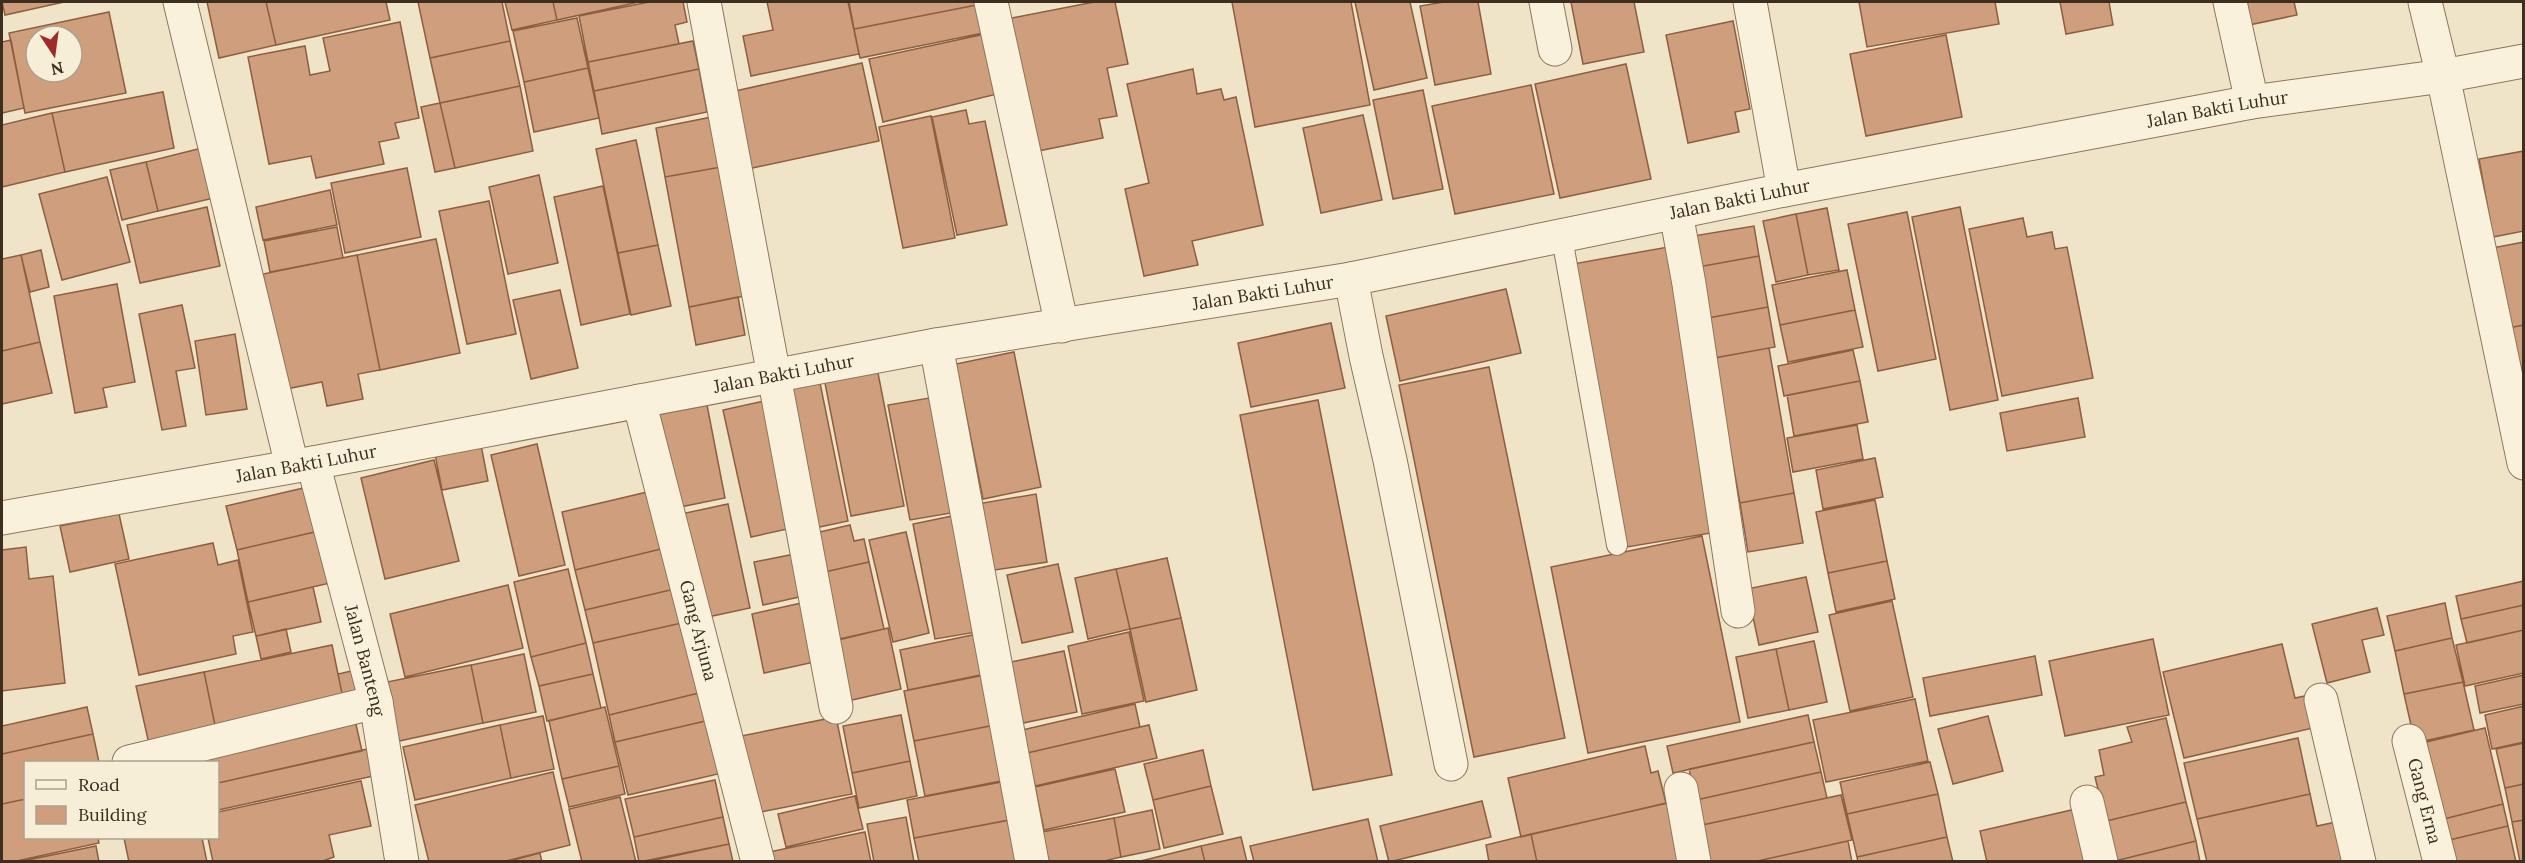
<svg xmlns="http://www.w3.org/2000/svg" width="2525" height="863" viewBox="0 0 2525 863" font-family="Lora,serif">
	<style>
		.building { fill: #cf9f7d; stroke: #8d5f41; stroke-width: 1.5; fill-rule: evenodd }
		.lines { fill: none; stroke-linecap: round; stroke-linejoin: round }
		.service-casing { stroke: #8d765c; stroke-width: 22 }
		.minor-casing { stroke: #8d765c; stroke-width: 35 }
		.service { stroke: #faf1dc; stroke-width: 20 }
		.minor { stroke: #faf1dc; stroke-width: 33 }
		.labels { text-anchor: middle; stroke-width: 6; stroke-linejoin: round; paint-order: stroke }
		.street-label { font-size: 18px; fill: #3d2e20; stroke: #f7eed8 }
	</style>
	<rect width="100%" height="100%" fill="#f0e4c8"/>
	<path class="building" d="M2,2H64L5,15Z
		M207,2H266L276,45L219,58Z
		M266,2H386L390,20L276,45Z
		M418,2H502L510,41L430,58Z
		M505,2H553L557,20L512,30Z
		M553,2H639L557,20Z
		M649,2H683L687,22L675,25L679,44L588,62L579,16Z
		M767,2H848L859,54L751,76L743,36L773,30Z
		M849,2H982V4L854,29Z
		M1094,2H1115L1128,64L1107,68L1117,116L1099,119L1103,138L1033,152L1007,19Z
		M1232,2H1351L1370,105L1255,127Z
		M1355,2H1410L1427,78L1374,90Z
		M1444,2H1478L1491,74L1435,85L1420,6Z
		M1571,2H1634L1644,52L1583,64Z
		M1859,2H1995L1999,24L1867,47Z
		M2060,2H2109L2113,25L2066,34Z
		M2238,2H2294L2297,15L2244,26Z
		M982,4L988,32L860,58L854,29Z
		M109,12L126,93L25,113L9,33ZM36,36H72V72H36Z
		M577,18L588,68L524,82L513,31Z
		M1733,21L1750,109L1735,112L1739,132L1688,143L1666,35Z
		M400,22L419,118L395,123L399,138L379,142L384,164L316,178L311,156L269,164L248,57L305,46L310,75L330,71L323,38Z
		M985,34L997,94L883,122L869,59Z
		M1946,35L1962,117L1866,136L1850,54Z
		M11,40L24,108L2,113V42Z
		M510,41L520,86L440,103L430,58Z
		M693,41L699,69L594,91L588,62Z
		M862,63L879,141L743,170L726,93Z
		M1626,64L1651,179L1560,198L1535,84Z
		M588,68L599,118L534,132L524,82Z
		M699,69L707,112L602,134L594,91Z
		M1193,69L1197,94L1221,89L1224,100L1236,97L1263,225L1192,241L1198,265L1144,276L1125,189L1149,183L1127,84Z
		M1531,85L1554,194L1455,214L1432,106Z
		M520,86L533,151L455,168L440,103Z
		M1423,90L1443,189L1393,199L1373,100Z
		M163,92L174,148L65,172L52,113Z
		M440,103L455,168L435,172L421,107Z
		M966,110L969,124L985,121L1007,225L957,235L932,117Z
		M52,113L65,172L2,187V125Z
		M1363,115L1382,200L1321,213L1303,128Z
		M931,116L955,238L903,248L879,127Z
		M712,117L721,167L665,177L656,128Z
		M636,140L658,245L618,253L596,149Z
		M202,148L214,198L158,211L146,162Z
		M2524,151V231L2493,237L2479,159Z
		M146,162L158,211L122,220L110,170Z
		M721,167L745,296L689,307L665,177Z
		M407,168L421,237L345,253L331,183Z
		M539,175L558,263L508,274L489,187Z
		M107,177L130,262L62,280L39,194Z
		M603,186L630,314L581,325L554,197Z
		M330,190L337,225L263,240L256,207Z
		M489,201L516,334L467,344L439,211Z
		M207,207L220,266L140,283L127,225Z
		M1960,207L1998,400L1950,410L1912,217Z
		M1827,208L1839,270L1808,275L1796,214Z
		M1907,212L1936,359L1878,371L1848,224Z
		M1796,214L1808,275L1776,282L1763,221Z
		M2023,218L2027,237L2052,232L2055,249L2067,247L2093,378L2002,396L1969,229Z
		M1754,226L1759,256L1698,267L1693,236Z
		M337,227L343,258L270,272L264,241Z
		M436,239L460,353L380,370L357,255Z
		M2524,242V325L2508,328L2492,248Z
		M658,245L671,306L631,315L618,253Z
		M1668,247L1717,532L1621,548L1573,264Z
		M41,250L49,287L30,292L21,255Z
		M21,255L40,342L2,351V259Z
		M357,255L380,370L358,374L363,399L327,406L322,382L286,389L263,274Z
		M1759,256L1768,307L1708,318L1698,267Z
		M1847,270L1855,310L1780,325L1772,285Z
		M117,284L135,382L103,388L107,407L75,413L54,296Z
		M1506,289L1521,353L1400,381L1386,316Z
		M560,290L578,368L531,379L513,300Z
		M738,297L745,335L696,345L689,307Z
		M182,305L195,368L176,371L186,426L162,430L139,314Z
		M1768,307L1775,347L1714,358L1708,318Z
		M1855,310L1863,347L1788,362L1780,325Z
		M1331,323L1345,388L1251,407L1238,343Z
		M2524,325V400L2508,328Z
		M235,334L247,409L206,415L195,341Z
		M40,342L52,393L2,404V351Z
		M1769,348L1794,493L1740,503L1714,358Z
		M1853,350L1860,381L1784,396L1778,366Z
		M1014,352L1041,487L983,499L956,364Z
		M1489,367L1565,738L1474,757L1399,385Z
		M877,368L904,506L851,516L824,378Z
		M819,378L848,521L810,529L781,385Z
		M1860,381L1868,422L1794,436L1787,395Z
		M941,396L963,511L910,520L888,405Z
		M2078,398L2085,437L2007,451L2000,413Z
		M1318,400L1392,775L1313,790L1240,415Z
		M764,401L792,528L751,537L723,410Z
		M707,405L725,498L675,508L658,414Z
		M1857,425L1863,459L1793,472L1787,438Z
		M480,440L488,481L442,490L434,449Z
		M537,444L565,565L519,576L491,455Z
		M1875,458L1883,497L1823,509L1816,470Z
		M434,460L459,561L385,579L361,478Z
		M308,487L319,531L237,550L226,506Z
		M656,490L669,547L575,570L562,512Z
		M1794,493L1803,543L1748,552L1740,503Z
		M1036,494L1047,562L988,571L977,504Z
		M1875,500L1887,561L1828,573L1816,512Z
		M728,504L750,608L703,618L681,514Z
		M119,514L129,559L70,572L60,526Z
		M962,514L983,631L935,639L913,524Z
		M850,525L854,541L864,539L869,562L820,573L811,534Z
		M319,531L330,583L248,602L237,550Z
		M906,532L929,633L893,642L869,540Z
		M1702,536L1740,722L1588,753L1551,567Z
		M213,543L218,565L238,560L253,632L233,636L236,654L139,675L115,564Z
		M26,547L29,579L53,576L65,683L2,691V550Z
		M669,547L679,588L585,610L575,570Z
		M795,554L804,596L763,605L754,562Z
		M1167,558L1181,618L1130,629L1116,569Z
		M1887,561L1895,599L1836,612L1828,573Z
		M869,562L884,629L835,640L820,573Z
		M1058,564L1073,632L1022,643L1007,575Z
		M568,569L586,643L531,657L514,582Z
		M1116,569L1130,629L1088,639L1075,578Z
		M1806,577L1818,632L1759,645L1747,589Z
		M2524,581V605L2461,619L2456,596Z
		M508,585L523,648L405,677L390,614Z
		M313,587L321,622L256,636L248,602Z
		M679,588L686,622L593,643L585,610Z
		M1892,601L1913,697L1850,711L1829,615Z
		M806,602L819,661L764,673L752,614Z
		M2445,603L2452,638L2395,651L2387,616Z
		M2524,605V630L2467,643L2461,619Z
		M2377,608L2384,635L2362,640L2370,672L2327,683L2312,624Z
		M1181,618L1197,690L1146,702L1130,629Z
		M686,622L703,692L609,715L593,643Z
		M888,628L901,689L843,702L830,642Z
		M286,629L291,652L261,659L256,636Z
		M2524,630V673L2465,686L2456,645Z
		M1129,632L1144,701L1082,714L1068,646Z
		M982,633L990,673L908,690L900,650Z
		M2452,638L2463,682L2404,694L2395,651Z
		M2153,639L2169,715L2065,736L2049,661Z
		M1814,641L1827,702L1789,710L1776,649Z
		M586,643L593,674L539,686L531,657Z
		M2282,644L2295,698L2310,695L2317,727L2184,758L2163,672Z
		M332,645L344,703L216,730L204,672Z
		M1776,649L1789,710L1748,718L1736,657Z
		M1064,651L1077,712L1023,723L1011,662Z
		M524,654L536,712L483,723L471,665Z
		M2035,656L2042,695L1930,716L1923,678Z
		M471,665L483,723L399,741L387,682Z
		M356,670L362,699L344,703L338,674Z
		M204,672L216,730L149,744L136,686Z
		M593,674L601,708L547,721L539,686Z
		M990,674L1000,724L914,741L904,691Z
		M2524,675V704L2480,713L2475,686Z
		M2463,682L2474,730L2415,743L2404,694Z
		M703,692L710,720L615,742L609,715Z
		M1915,699L1928,761L1826,782L1813,720Z
		M1135,704L1140,727L1027,753L1022,730Z
		M2524,706V742L2492,749L2485,715Z
		M87,707L93,734L2,754V726Z
		M605,707L619,766L562,779L549,721Z
		M901,715L910,761L852,773L843,726Z
		M1808,715L1814,742L1673,773L1667,746Z
		M543,716L554,769L511,778L500,725Z
		M1988,716L2003,771L1953,784L1938,729Z
		M836,717L852,794L756,813L741,736Z
		M2166,718L2186,802L2106,821L2095,777L2104,775L2099,750L2132,742L2127,727Z
		M355,720L362,751L218,783V762H194Z
		M710,720L722,773L628,795L615,742Z
		M1000,724L1011,779L925,796L914,741Z
		M500,725L511,778L415,800L403,747Z
		M1149,725L1157,758L1035,786L1027,753Z
		M2485,728L2503,804L2436,821L2418,744Z
		M93,734L99,762H26V799L2,804V754Z
		M2298,738L2310,794L2197,819L2184,763Z
		M1814,742L1821,772L1696,800L1689,769Z
		M2524,743V784L2505,788L2496,749Z
		M1645,746L1651,773L1658,771L1666,803L1521,837L1508,778Z
		M372,748L378,775L218,810V783Z
		M1203,750L1211,786L1153,800L1144,764Z
		M910,761L917,796L859,808L852,773Z
		M1930,762L1938,794L1847,814L1840,782Z
		M619,766L625,794L569,807L562,779Z
		M1115,769L1125,812L1044,830L1035,787Z
		M553,772L570,845L502,862H429L415,805Z
		M1821,772L1827,798L1702,825L1696,800Z
		M715,780L723,817L634,837L625,799Z
		M1012,780L1020,818L914,838L907,800Z
		M361,781L371,826L329,835L334,857L320,862H213L208,838H218V812Z
		M2524,784V820L2512,822L2505,788Z
		M1211,786L1223,834L1164,848L1153,800Z
		M1938,794L1947,837L1857,857L1847,814Z
		M2310,794L2317,826L2336,822L2345,862H2207L2197,819Z
		M1841,795L1852,840L1753,862H1709L1702,825Z
		M855,796L863,829L786,847L778,814Z
		M620,797L636,862H582L569,809Z
		M26,799V838H98L99,843L12,862H2V804Z
		M1482,801L1491,837L1389,862L1380,826Z
		M1677,801L1680,862H1537L1531,834Z
		M2186,802L2196,841L2115,861L2106,821Z
		M2503,804L2508,826L2441,842L2436,821Z
		M2076,809L2088,862H1987L1980,831Z
		M1152,810L1160,849L1121,857L1114,818Z
		M723,817L729,844L639,862L634,837Z
		M906,817L914,862H874L867,824Z
		M1020,818L1028,862H919L914,838Z
		M1114,818L1121,857L1100,862H1049L1042,832Z
		M1368,819L1378,862H1254L1250,846Z
		M2524,820V862H2520L2512,822Z
		M2508,826L2516,862H2446L2441,842Z
		M865,832L871,862H771L769,852Z
		M1531,834L1537,862H1489L1486,845Z
		M1241,837L1247,862H1205L1201,846Z
		M1947,837L1953,862H1858L1857,857Z
		M124,838H202L207,862H129Z
		M1848,841L1852,862H1753Z
		M2196,841L2200,862L2115,861Z
		M729,844L733,862H646Z
		M96,846L99,862H18Z
		M1201,846L1205,862H1137Z
		M540,853L542,862H506Z"/>
	<g class="lines">
		<defs>
			<path id="service" d="M1562,238L1617,545"/>
			<g id="minor">
				<path d="M180,2L292,466"/>
				<path d="M704,2L836,707"/>
				<path d="M991,2L1062,326"/>
				<path d="M1546,2L1555,49"/>
				<path d="M1750,2L1784,190"/>
				<path d="M2230,2L2252,102"/>
				<path d="M2425,2L2443,76L2524,463"/>
				<path d="M1676,213L1689,284L1738,611"/>
				<path d="M1351,279L1366,356L1390,460L1451,764"/>
				<path d="M936,345L1032,862"/>
				<path id="s1" d="M639,401L758,862"/>
				<path id="s2" d="M313,463L376,702L402,862"/>
				<path id="s3" d="M2,518L313,463L936,345L1351,279L1784,190L2252,102L2443,76L2524,61"/>
				<path d="M2321,700L2359,862"/>
				<path id="s4" d="M2409,741L2440,862"/>
				<path d="M129,762L376,702"/>
				<path d="M1681,789L1694,862"/>
				<path d="M2087,802L2101,862"/>
			</g>
		</defs>
		<use href="#service" class="service-casing"/>
		<use href="#minor" class="minor-casing"/>
		<use href="#service" class="service"/>
		<use href="#minor" class="minor"/>
	</g>
	<g class="labels">
		<g class="street-label">
			<text dy="6" stroke="none"><textPath href="#s3" startOffset="2253">Jalan Bakti Luhur</textPath></text>
			<text dy="6" stroke="none"><textPath href="#s3" startOffset="1767">Jalan Bakti Luhur</textPath></text>
			<text dy="6" stroke="none"><textPath href="#s3" startOffset="1281">Jalan Bakti Luhur</textPath></text>
			<text dy="6" stroke="none"><textPath href="#s3" startOffset="795">Jalan Bakti Luhur</textPath></text>
			<text dy="6" stroke="none"><textPath href="#s3" startOffset="309">Jalan Bakti Luhur</textPath></text>
			<text dy="6" stroke="none"><textPath href="#s1" startOffset="237">Gang Arjuna</textPath></text>
			<text dy="6" stroke="none"><textPath href="#s2" startOffset="204">Jalan Banteng</textPath></text>
			<text dy="6" stroke="none"><textPath href="#s4" startOffset="62">Gang Erna</textPath></text>
		</g>
	</g>
	<rect width="2525" height="863" fill="none" stroke="#3d2e20" stroke-width="6"/>
	<rect x="24" y="761" width="195" height="78" fill="#f7eed8" stroke="#ada18e" stroke-width="1.5"/>
	<rect x="36" y="780" width="30" height="9" fill="#faf1dc" stroke="#ada18e" stroke-width="1.5"/>
	<text x="78" y="791" font-size="18" fill="#3d2e20">Road</text>
	<rect x="36" y="806" width="30" height="18" fill="#cf9f7d" stroke="#ada18e" stroke-width="1.5"/>
	<text x="78" y="821" font-size="18" fill="#3d2e20">Building</text>
	<g transform="translate(54 54) rotate(167)"><circle r="28" fill="#f7eed8" stroke="#ada18e" stroke-width="1.5"/>
	<path d="M0-4.5L10 22L0 15L-10 22Z" fill="#9e2a2b"/>
	<text y="-9" font-size="16" font-weight="bold" text-anchor="middle" fill="#3d2e20">N</text>
	</g>
</svg>
